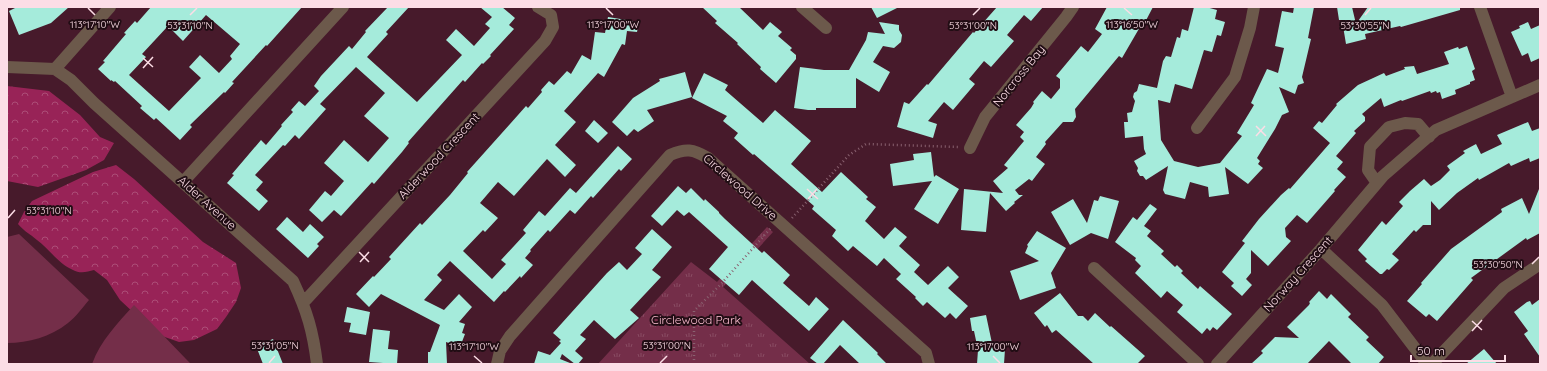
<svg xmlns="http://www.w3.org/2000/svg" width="1547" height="371" viewBox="0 0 1547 371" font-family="Quicksand,sans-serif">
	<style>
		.grass { fill: url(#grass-tufts) }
		.forest { fill: url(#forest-crowns) }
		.pitch { fill: #742e49 }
		.building { fill: #a5ebdb; fill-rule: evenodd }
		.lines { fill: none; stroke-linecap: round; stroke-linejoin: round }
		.path { stroke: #89616f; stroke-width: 2.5; stroke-dasharray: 1 3; stroke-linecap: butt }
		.street { stroke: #6c594b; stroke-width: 12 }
		.ticks { fill: none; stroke: #fcdde6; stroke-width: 1.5 }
		.labels { text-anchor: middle; stroke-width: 4; stroke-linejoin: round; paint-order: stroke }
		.street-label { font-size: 12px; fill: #fcdde6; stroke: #210d14 }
		.park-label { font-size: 12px; fill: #fdbfd2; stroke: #210d14 }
		.ticks-label { font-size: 10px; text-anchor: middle; fill: #fcdde6; stroke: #210d14; stroke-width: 4; stroke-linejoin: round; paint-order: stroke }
	</style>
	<defs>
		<pattern id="grass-tufts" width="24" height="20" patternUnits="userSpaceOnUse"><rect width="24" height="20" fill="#742e49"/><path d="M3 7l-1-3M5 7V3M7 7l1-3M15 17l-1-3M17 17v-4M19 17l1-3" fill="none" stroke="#894c63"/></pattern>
		<pattern id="forest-crowns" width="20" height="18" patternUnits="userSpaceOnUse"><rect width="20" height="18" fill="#982357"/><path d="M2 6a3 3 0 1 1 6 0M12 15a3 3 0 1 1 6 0" fill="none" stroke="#ac4d77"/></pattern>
	</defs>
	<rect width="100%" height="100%" fill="#471a2b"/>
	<path class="grass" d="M767,227L773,232L723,287L810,364H598L691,262L717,282Z"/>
	<path class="forest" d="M7,86L49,91L80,115L100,137L114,143L104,160L86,170L38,187L7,181Z
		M116,165L134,179L203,242L236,263L241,288L236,302L226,317L217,329L194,340L179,342L162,336L134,313L120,300L107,280L94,270C87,272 80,274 73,270C59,264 49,249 37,240C29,233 26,233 18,224L24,212L32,201L93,172Z"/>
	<path class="pitch" d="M19,234L89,300C82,308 76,317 68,323C50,337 29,343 7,343V237Z
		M134,305L186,359L191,364H92C101,340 117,324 134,305Z"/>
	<path class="building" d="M17,7H69L51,23L19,35L9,11Z
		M151,7H302L267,46L266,45L232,82L234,83L225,93L224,92L190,125L192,127L180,140L156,118L154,120L140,108L142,106L115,81L114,82L111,80V81L98,69L105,62L103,61L126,34L124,33L135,21L137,23ZM206,15L240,44L230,56L232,59L219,73L200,55L189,67L201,78L169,111L129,75L146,57L142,54L168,26L183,41Z
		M388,7H409L386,32L388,34L367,57L417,102L462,55L446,40L456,29L474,46L490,28L485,24L492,17L480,7H502L515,18L509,25L514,29L490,55L491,56L483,64L482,63L465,82L463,80L408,142L409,143L402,152L374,184L372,182L341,216L334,210L322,222L309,210L325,191L331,196L344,181L324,163L344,140L368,162L389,138L364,116L385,93L356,67L320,104L326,109L299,139L295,135L285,146L283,145L255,175L263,182L256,190L268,201L259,211L227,183L234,175L232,174L261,140L266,145L282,126L281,125L293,112L291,110L299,101L305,106L319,91L314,86L321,76L349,46L352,49L366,32L365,31Z
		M702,7H739L763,30L770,22L782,32L778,36L792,48L790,50L796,55V59L776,83L760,69L761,67L737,44L738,43L715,23L717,21Z
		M871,7H899L877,18Z
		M997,7H1043L1031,21L1024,15L1007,35L1014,41L991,67L984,61L969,79L975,84L953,110L944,102L928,121L937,124L933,138L897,127L904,102L909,104L927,84L928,85L973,32L974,33Z
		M1107,7H1153L1142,28L1140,27L1122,58L1119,56L1075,109L1076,117L1073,122H1063L1045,142L1046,144L1036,157L1045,164L1032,181L1029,179L1015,190L1019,195H1023L1014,202L1015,203L1006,211L990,193L986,232L961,230L964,189L1003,193L993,181L1008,168L1004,165L1024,141L1020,137L1024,132L1016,125L1031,108L1034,103L1033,102L1042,91L1051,99L1060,88V79L1056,76L1081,46L1088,52L1102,34L1095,29Z
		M1194,7H1206L1217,10L1215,19L1225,22L1221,36L1217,35L1212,52L1204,50L1192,89L1175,84L1170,103L1158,100L1161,140L1174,161L1198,167L1220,163L1242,136L1237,133L1254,105L1251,103L1267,69L1278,73L1284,48L1275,46L1282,11L1293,13L1294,7H1314L1308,38L1311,39L1302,77L1304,83L1298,85L1295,94L1279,87L1289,112L1282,115L1275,129L1257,158L1260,161L1258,164L1263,168L1248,184L1225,167L1229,194L1209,197L1208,187L1190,182L1185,199L1165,194L1163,190L1168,166L1146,180L1143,176H1140L1137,171L1138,168L1134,161L1146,154L1144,149L1143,136L1125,138L1124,122H1128L1127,113L1132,112L1135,101L1133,97L1134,93L1137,91L1139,84L1157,88L1163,61L1166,56L1171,57L1177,37L1180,38L1182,29L1188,31Z
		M1337,7H1352L1356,24L1368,7H1460V10L1401,27L1400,26L1365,34L1366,39L1346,44L1342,20H1339Z
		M608,17L639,22L637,32L627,31L625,45L622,44L604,77L598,73L564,111L576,122L555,145L576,165L565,177L547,159L514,196L498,182L480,203L498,218L485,232L483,230L463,251L492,279L506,264L501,260L526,233L523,230L539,211L545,216L570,188L576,193L618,146L632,159L621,171L619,169L593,198L591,196L575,214L570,210L550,232L548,230L530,250L531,251L525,258L533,265L521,278L520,276L505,292L504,291L494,302L450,261L437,275L442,280L424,300L444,310L459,294L472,307L459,322L465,324L462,333L465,334L460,347L446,342L447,364H428V352H430L440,325L381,294L369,307L356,294L373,276L374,277L391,259L389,257L420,223L422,225L450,195L468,173L467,172L526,106L528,108L542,92L541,90L549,81L554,85L567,71L571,74L582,55L591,60L595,32L605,33Z
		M879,22L899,25V30L902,35L901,42L894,48L883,46L873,62L890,72L879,92L856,78V108H816V110H808L794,108L800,67L824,70H849L866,40L868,32L885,34Z
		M1528,22L1531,29L1540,25V58L1531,62L1528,53L1522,56L1511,32L1520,28L1519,26Z
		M1467,46L1475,69L1472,71L1475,80L1470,82V84L1455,90L1456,94L1442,99L1440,92L1437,93L1436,91L1431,93L1430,91L1402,101L1401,100L1384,107L1381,98L1362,114L1365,117V121L1354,131L1356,133L1336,156L1343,162L1337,169L1346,177L1334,190L1335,191L1307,223L1297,215L1285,228L1286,237L1291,241L1268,266L1251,250V273L1246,279L1252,285L1242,296L1231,286L1234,283L1222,272L1245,243L1242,241L1259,219L1281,195L1289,188L1290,189L1330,143L1313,128L1319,121L1322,123L1337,105L1336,104L1358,85L1384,73L1386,76L1405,69L1404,67L1414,66L1417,74L1449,64L1444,52L1458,47L1459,49Z
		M685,72L692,97L647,110L654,121L638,132L634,129L627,136L612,122L633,98L660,81L659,79Z
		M704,73L728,85L725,90L763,123L775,110L811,141L791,164L822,192L841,172L868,197L866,199L876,207L865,221L884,239L895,227L907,237L899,246L920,265L914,272L928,285L948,266L959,277L948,288L968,306L956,319L950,313L945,318L927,302L923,306L915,298L916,297L896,279L901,274L884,258L877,266L853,246L848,251L832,236L836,230L812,209L814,206L754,154L753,155L734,138L738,133L723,121L727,116L692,98Z
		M594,120L608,133L598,143L585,131Z
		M1528,122L1532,131L1540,128V158L1530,162L1529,158L1511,166L1509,163L1479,180L1478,178L1457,193L1439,210L1431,201V225H1423L1416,232L1414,230L1392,254L1399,260L1389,270L1387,269L1382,274H1380L1365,261L1367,259L1358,250L1382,221L1386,225L1403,206L1399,202L1410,191L1424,179L1431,186L1440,180L1450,170L1447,166L1465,153L1463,151L1476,144L1481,154L1502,144L1497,135Z
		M931,152L934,177L936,175L959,189L938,224L914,209L932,181L893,186L890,164L914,160L913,154Z
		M678,186L686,193L691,188L704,201L705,199L719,212V213L725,219L762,253L764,251L790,275L783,283L809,306L816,297L829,309L809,331L752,280L739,295L709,269L728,247L689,212L684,216L677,210L662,226L651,216Z
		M1539,189H1540V233L1527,240L1526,238L1471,278L1473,280L1437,321L1429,314L1426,317L1407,301L1422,284L1421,283L1451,249L1502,212L1501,209L1522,198L1529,214Z
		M1100,196L1119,201L1108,239L1091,233L1070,245L1051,212L1073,199L1087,223L1094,200L1098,201Z
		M1150,204L1157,209L1144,226L1151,231L1147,236L1164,251L1161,254L1175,267L1177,265L1183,271L1181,273L1198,289L1200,286L1232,314L1217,330L1213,327L1210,331L1207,328L1202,334L1177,312L1183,305L1167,291L1161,298L1135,273L1141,266L1135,260L1136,258L1115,242L1133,217L1137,220Z
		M287,217L303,232L310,224L324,237L317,244L319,246L308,258L276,229Z
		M652,229L672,247L652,270L661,277L630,310L639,318L615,339L594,320L580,335L586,339L575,351L583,358L578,364H575L562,354L560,359L570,363V364H534L538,351L550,355L561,343L559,341L561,340L553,333L607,273L619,262L627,270L642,254L635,248Z
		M1037,231L1066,248L1051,273L1056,288L1020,300L1010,271L1039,261L1025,253L1028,246L1027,245Z
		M1319,291L1327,299L1331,294L1351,314L1348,317L1369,337L1366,340L1384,357L1378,364H1352L1329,341L1307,364H1251L1263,353L1261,351L1275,337L1299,338L1287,327L1309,305L1310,303L1309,302Z
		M1060,293L1078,316H1083L1088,321L1095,313L1110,327L1111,326L1145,356L1137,364H1094L1056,330L1052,333L1047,325L1045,327L1034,313Z
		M1540,299V357L1524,334L1528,331L1514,312L1527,302L1530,301L1532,305Z
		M347,307L370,312L366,335L349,332L351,323L344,322Z
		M986,315L993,348L1005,349L1004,364H977L978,350L974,331H972L970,318Z
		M843,320L878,353L877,354L887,364H860L840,345L823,364H818L810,358Z
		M373,329L390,331L388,349L398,350L397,364L369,362Z
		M273,339L283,364H263L256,346Z
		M1484,349L1497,364H1466Z"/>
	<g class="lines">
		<path class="path" d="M792,218L849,155L866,144L960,147
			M694,364V311L721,284L771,228"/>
		<path class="street" d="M802,7L826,28
			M1480,7L1512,97
			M7,67L55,69
			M55,69L71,80L94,103L293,281C307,311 313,331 317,364
			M55,69L110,7
			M1197,128L1235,77L1250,28L1254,7
			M970,148L985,117L1066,17L1073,7
			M183,182L343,7
			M1377,183L1368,170L1370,147L1389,127L1405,123L1418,124L1429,137
			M1321,249L1382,305L1427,364
			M1094,268L1198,364
			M303,303L545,41L553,27L551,15L538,7
			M497,364L500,351L510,336L670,155C686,148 693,149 708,158L926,353L929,364
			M1217,364L1321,249L1383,176L1436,130L1540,85
			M1432,364L1504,288L1540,264"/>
	</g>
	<path class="ticks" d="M88,8L95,15M606,8L613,15M1124,8L1132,15M190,15L197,8M973,15L980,8M1365,15L1371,8M143,58L153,67M143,68L153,57M1256,126L1266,136M1256,136L1265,126M807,189L818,199M808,199L817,189M8,218L15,210M359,252L369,262M360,262L369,252M1532,264L1539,257M1472,321L1482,330M1472,331L1482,320M474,356L482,363M993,356L1000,363M269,363L275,356M660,363L667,356"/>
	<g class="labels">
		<g class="street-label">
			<text transform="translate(1019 76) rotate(-51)" y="4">Norcross Bay</text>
			<text transform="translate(439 156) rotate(-47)" y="4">Alderwood Crescent</text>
			<text transform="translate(740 187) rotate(41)" y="4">Circlewood Drive</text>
			<text transform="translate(207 203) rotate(42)" y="4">Alder Avenue</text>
			<text transform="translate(1298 274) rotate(-48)" y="4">Norway Crescent</text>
		</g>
		<g class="park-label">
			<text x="696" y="324">Circlewood Park</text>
		</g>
	</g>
	<g class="ticks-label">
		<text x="95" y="28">113°17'10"W</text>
		<text x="613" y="28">113°17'00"W</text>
		<text x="1132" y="28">113°16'50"W</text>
		<text x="973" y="29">53°31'00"N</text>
		<text x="190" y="29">53°31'10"N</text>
		<text x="1365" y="29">53°30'55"N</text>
		<text x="49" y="214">53°31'10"N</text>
		<text x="1498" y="268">53°30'50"N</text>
		<text x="275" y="349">53°31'05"N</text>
		<text x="667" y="349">53°31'00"N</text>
		<text x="474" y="350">113°17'10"W</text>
		<text x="993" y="350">113°17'00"W</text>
	</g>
	<rect width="1547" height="371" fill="none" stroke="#fcdde6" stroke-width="16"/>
	<path d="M1411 355v6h94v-6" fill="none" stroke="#fcdde6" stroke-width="2"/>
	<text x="1417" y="355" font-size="12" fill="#fcdde6" stroke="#210d14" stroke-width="3" paint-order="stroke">50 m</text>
</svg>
